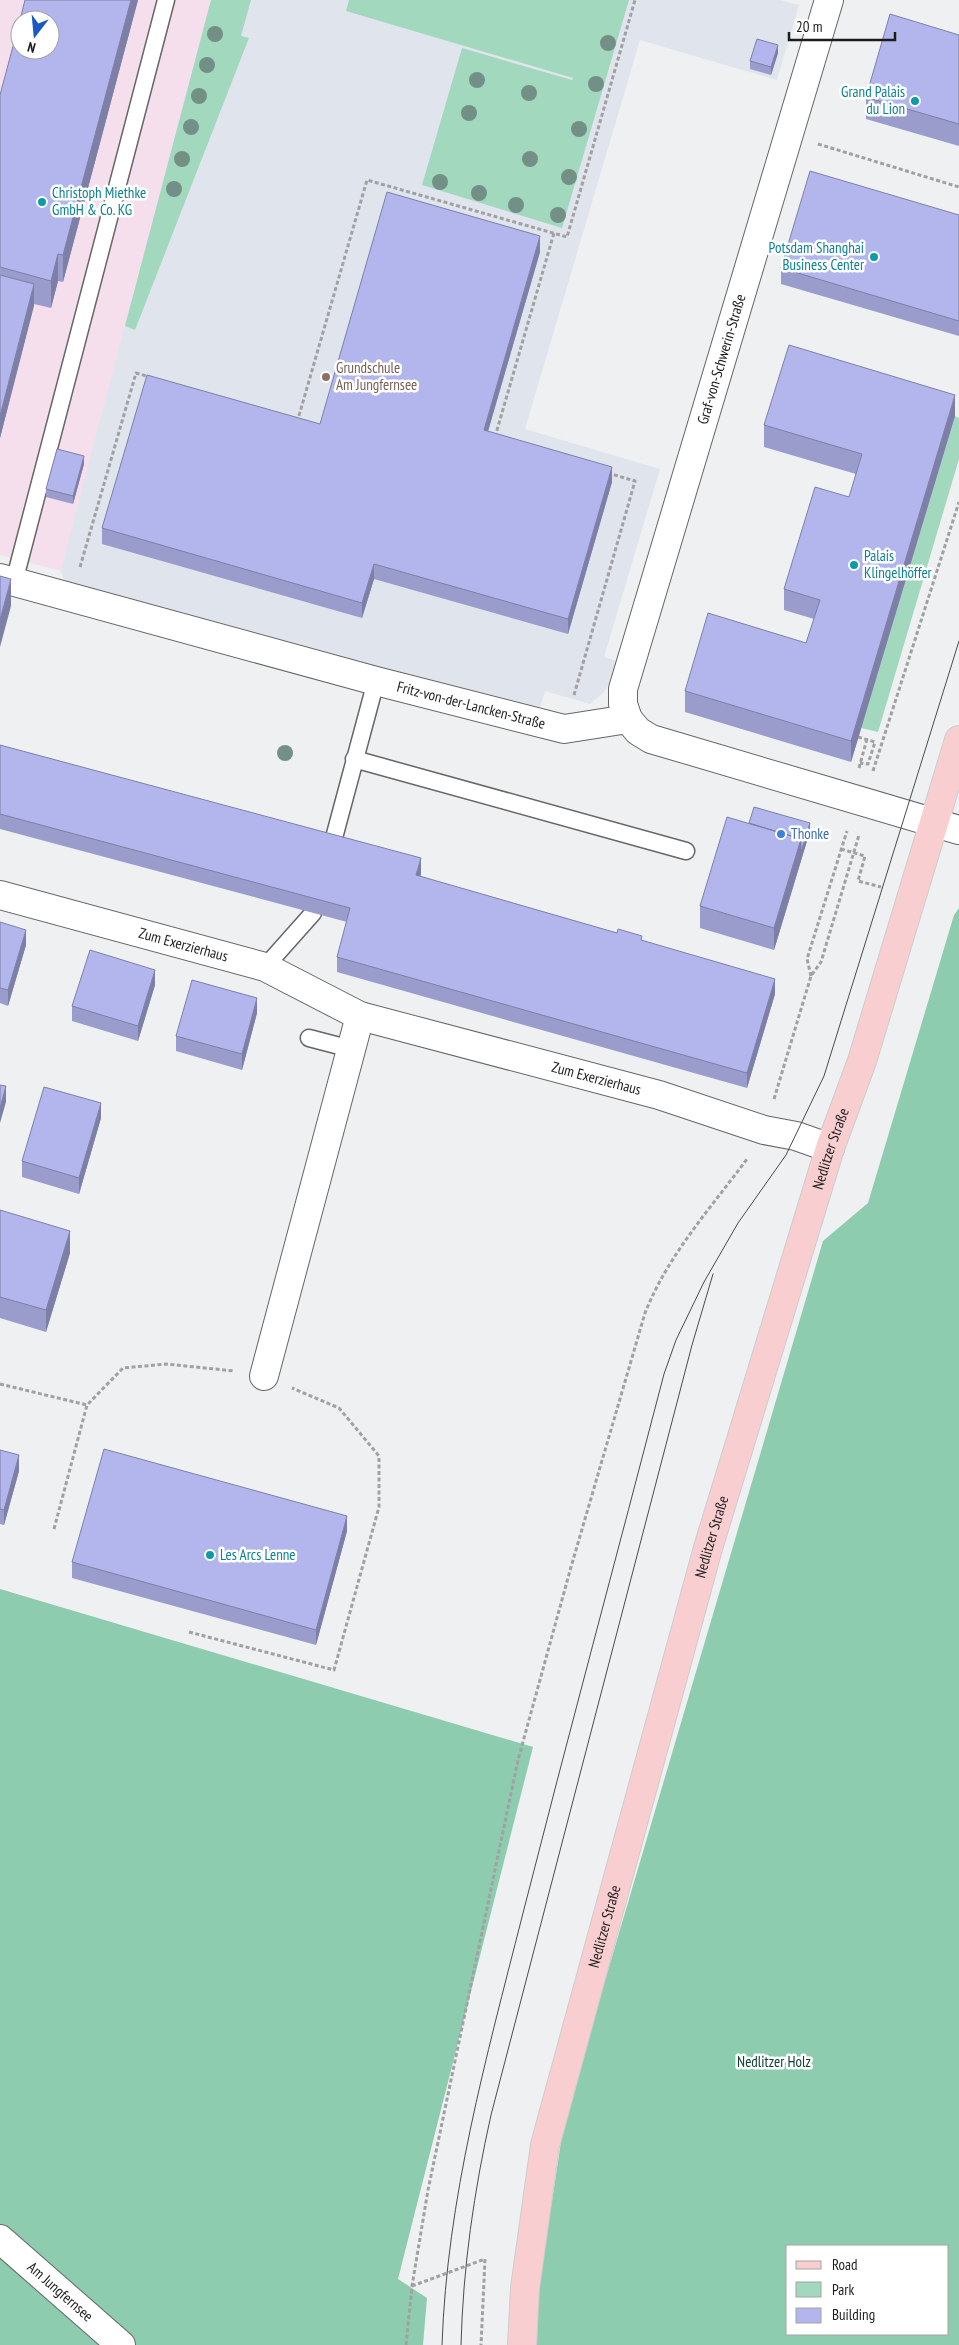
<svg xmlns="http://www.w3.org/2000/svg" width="959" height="2345" viewBox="0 0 959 2345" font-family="'PT Sans Narrow',sans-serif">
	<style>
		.commercial { fill: #f5dfec; fill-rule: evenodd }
		.built { fill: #e0e4ed }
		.green { fill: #a2d8bd }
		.forest { fill: #8dccae; fill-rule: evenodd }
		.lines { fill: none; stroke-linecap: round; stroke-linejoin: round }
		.service-casing { stroke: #666668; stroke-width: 19 }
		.minor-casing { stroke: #666668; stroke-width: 30 }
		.primary-casing { stroke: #cdcdcd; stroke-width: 30 }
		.path { stroke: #a1a1a3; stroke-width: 3; stroke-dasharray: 4 2.5; stroke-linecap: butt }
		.service { stroke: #fff; stroke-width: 16 }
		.minor { stroke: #fff; stroke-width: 28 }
		.primary { stroke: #f8ced1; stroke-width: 28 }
		.tram { stroke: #4b4b4d; stroke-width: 1 }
		.tree { fill: #739086 }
		.wall { fill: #9a9dcc }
		.shaded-wall { fill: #7d7fa6 }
		.building { fill: #b3b6ed; stroke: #7d7fa6 }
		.culture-dot { fill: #0f9aa8; stroke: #fff; stroke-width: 2 }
		.education-dot { fill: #8d6e63; stroke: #fff; stroke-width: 2 }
		.shop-dot { fill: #3f7fe0; stroke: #fff; stroke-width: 2 }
		.labels { text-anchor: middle; stroke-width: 5; stroke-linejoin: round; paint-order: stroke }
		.culture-label { font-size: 15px; fill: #0d838f; stroke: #fff; text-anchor: start }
		.street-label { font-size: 15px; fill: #1c1c1d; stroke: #fff }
		.education-label { font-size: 15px; fill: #785e54; stroke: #fff; text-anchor: start }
		.shop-label { font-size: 15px; fill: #366cbe; stroke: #fff; text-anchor: start }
		.park-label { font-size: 15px; fill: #0d412d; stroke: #fff }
	</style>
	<rect width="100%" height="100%" fill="#eff0f2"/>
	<path class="commercial" d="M0,0H212L61,571L0,555ZM20,20H50V50H20Z"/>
	<path class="built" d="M211,0H780L799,5L777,80L640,40L525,429L660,469L604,657L617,661L608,686L603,693L590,704L545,691L539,711L64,581L61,571L70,534Z"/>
	<path class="green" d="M211,0H251L241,36L249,38L135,330L125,326Z
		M349,0H629L562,228L422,185L462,48L572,80L573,78L346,11Z
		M955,416L959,418V459L878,732L861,728Z"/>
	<path class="forest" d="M959,908V2345H537L538,2292L561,2142L604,1984L823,1241L868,1203L954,915ZM788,2246H948V2334H788Z
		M0,1589L533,1747L398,2279L427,2298L423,2345H0Z"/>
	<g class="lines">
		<defs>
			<path id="service" d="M14,582L166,0
				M354,759L686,851
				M331,849L376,681
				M265,967L313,913
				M309,1038L351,1049"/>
			<g id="minor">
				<path id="s1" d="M0,578L376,681L564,729L628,719L638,731L651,739L959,830"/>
				<path id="s2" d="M628,719L623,704V689L829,0"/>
				<path id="s3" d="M0,895L265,967L360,1016L659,1095L764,1130L796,1136L830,1148"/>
				<path d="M264,1376L360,1016"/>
				<path id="s4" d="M0,2239L121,2345"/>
			</g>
			<g id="primary">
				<path id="s5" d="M522,2345L525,2288L545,2145L708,1548L830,1148L862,1061L959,740"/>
			</g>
		</defs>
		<use href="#service" class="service-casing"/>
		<use href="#minor" class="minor-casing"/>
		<use href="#primary" class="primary-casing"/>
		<path class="path" d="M818,144L959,187
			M295,418L298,419L367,180L567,237L635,0
			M495,437L554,233
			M80,567L136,373L150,377
			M574,695L635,481L608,473
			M858,737L875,742L868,764L860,763
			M859,768L867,739
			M873,771L959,502
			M841,849L865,856L858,881L881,887
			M811,976L807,959L847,831
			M774,1099L811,976L821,962L859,835
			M0,1384L87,1405
			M54,1529L87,1405L123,1368L166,1364L234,1371
			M189,1632L334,1670L379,1507V1456L339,1408L292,1388
			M412,2286L485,2259L481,2345
			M406,2345L412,2286L428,2190L518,1760L571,1567L645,1313C668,1255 710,1209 747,1159"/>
		<use href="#service" class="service"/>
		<use href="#minor" class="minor"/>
		<use href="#primary" class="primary"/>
		<path class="tram" d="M442,2345C447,2198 486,2059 522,1917C568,1736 617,1555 664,1374L676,1340L704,1282L738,1223L786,1155L824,1076L959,641
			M461,2345C463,2267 474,2191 491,2115L692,1345L713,1274"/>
	</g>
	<g class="tree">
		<circle cx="215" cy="34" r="8"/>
		<circle cx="608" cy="43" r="8"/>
		<circle cx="207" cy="65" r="8"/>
		<circle cx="477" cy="80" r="8"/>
		<circle cx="596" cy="84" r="8"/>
		<circle cx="529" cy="93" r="8"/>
		<circle cx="199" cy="96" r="8"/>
		<circle cx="469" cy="113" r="8"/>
		<circle cx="191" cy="127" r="8"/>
		<circle cx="579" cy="129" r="8"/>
		<circle cx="182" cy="159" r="8"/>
		<circle cx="530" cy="159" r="8"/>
		<circle cx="569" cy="177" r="8"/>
		<circle cx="440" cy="182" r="8"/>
		<circle cx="174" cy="189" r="8"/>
		<circle cx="479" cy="193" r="8"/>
		<circle cx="516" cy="205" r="8"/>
		<circle cx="558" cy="215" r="8"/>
		<circle cx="285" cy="753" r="8"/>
	</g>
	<path class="wall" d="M138,0L63,282L58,281L51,308L34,304L0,438V95Z
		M959,35V146L866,119V97Z
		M778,53L771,75L750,69V61Z
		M959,215V336L781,284V268Z
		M540,252L488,431L612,482L568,634L374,579L362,618L102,544V528L320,424Z
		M955,416L851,762L685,712V691L806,643L814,619L784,610V589L849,497L856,474L764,447V425Z
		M84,464L73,504L46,497V489Z
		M0,745L421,874L420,877L642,940L775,994L747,1088L337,972V957L347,922L0,829Z
		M749,823L810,831L774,950L700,928V906Z
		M0,922L26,945L8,1006L0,1003Z
		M155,985L138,1041L72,1021V1006Z
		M257,1013L242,1070L176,1051V1036Z
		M101,1118L79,1194L22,1177V1161Z
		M0,1210L70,1253L46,1332L0,1318Z
		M0,1450L19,1471L4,1525L0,1524Z
		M347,1531L316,1645L72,1578V1562Z"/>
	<path class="shaded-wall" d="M131,0H138L63,282V255Z
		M778,45V53L771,75V67Z
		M540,236V252L484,445V430Z
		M58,254V281L51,308V281Z
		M34,284V306L0,438V416Z
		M955,395V416L851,762V741Z
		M84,456V464L73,504V496Z
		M612,467V482L568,634V619Z
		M374,564V579L362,618V603Z
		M11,579V606L0,647V620Z
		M810,823V831L774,950V928L801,839Z
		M421,858V874L416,891V875Z
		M26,930V945L8,1006V990Z
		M155,970V985L138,1041V1026Z
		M775,979V994L747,1088V1073Z
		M257,998V1013L242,1070V1054Z
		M6,1086V1102L0,1123V1108Z
		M101,1103V1118L79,1194V1178Z
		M70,1231V1253L46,1332V1310Z
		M19,1455V1471L4,1525V1510Z
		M347,1516V1531L316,1645V1630Z"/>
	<path class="building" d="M25,0H131L63,255L58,254L51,281L0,267V95L20,20V50H50V20H20Z
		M890,14L959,35V124L866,97Z
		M757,39L778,45L771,67L750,61Z
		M810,171L959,215V321L781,268Z
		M387,192L540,236L484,430L612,467L568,619L374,564L362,603L102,528L147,375L320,424Z
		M0,275L34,284L0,416Z
		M789,345L955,395L851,741L685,691L708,613L806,643L820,600L784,589L815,487L849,497L862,454L764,425Z
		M57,449L84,456L73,496L46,489Z
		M0,576L11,579L0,620Z
		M0,745L421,858L416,875L617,933L618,929L642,936L641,940L775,979L747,1073L337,957L350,908L0,814Z
		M754,807L810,823L801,852V839L749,823Z
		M727,817L801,839L774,928L700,906Z
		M0,922L26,930L8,990L0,988Z
		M90,950L155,970L138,1026L72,1006Z
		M192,980L257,998L242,1054L176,1036Z
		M0,1085L6,1086L0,1108Z
		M44,1087L101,1103L79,1178L22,1161Z
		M0,1210L70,1231L46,1310L0,1297Z
		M104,1449L347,1516L316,1630L72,1562Z
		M0,1450L19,1455L4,1510L0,1509Z"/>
	<g class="culture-dot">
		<circle cx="915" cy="101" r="5"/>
		<circle cx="42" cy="202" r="5"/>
		<circle cx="874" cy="257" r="5"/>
		<circle cx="854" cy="565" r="5"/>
		<circle cx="210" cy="1555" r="5"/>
	</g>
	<circle class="education-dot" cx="326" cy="377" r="5"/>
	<circle class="shop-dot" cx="781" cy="834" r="5"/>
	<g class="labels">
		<g class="culture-label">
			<text x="905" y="97" text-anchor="end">Grand Palais<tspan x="905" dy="17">du Lion</tspan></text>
			<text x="52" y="198">Christoph Miethke<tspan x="52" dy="17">GmbH &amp; Co. KG</tspan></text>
			<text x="864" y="253" text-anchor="end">Potsdam Shanghai<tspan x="864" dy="17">Business Center</tspan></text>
			<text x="864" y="561">Palais<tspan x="864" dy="17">Klingelhöffer</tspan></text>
			<text x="220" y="1560">Les Arcs Lenne</text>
		</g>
		<g class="street-label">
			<text dy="5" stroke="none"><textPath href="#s2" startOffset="375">Graf-von-Schwerin-Straße</textPath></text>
			<text dy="5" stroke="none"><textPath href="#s1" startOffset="488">Fritz-von-der-Lancken-Straße</textPath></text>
			<text dy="5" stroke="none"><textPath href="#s3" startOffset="190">Zum Exerzierhaus</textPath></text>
			<text dy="5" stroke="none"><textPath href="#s3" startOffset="626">Zum Exerzierhaus</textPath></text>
			<text dy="5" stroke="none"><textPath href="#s5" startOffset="1238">Nedlitzer Straße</textPath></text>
			<text dy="5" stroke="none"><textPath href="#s5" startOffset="832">Nedlitzer Straße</textPath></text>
			<text dy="5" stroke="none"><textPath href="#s5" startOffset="428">Nedlitzer Straße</textPath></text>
			<text dy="5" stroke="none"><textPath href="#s4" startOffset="80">Am Jungfernsee</textPath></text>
		</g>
		<g class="education-label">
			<text x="336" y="373">Grundschule<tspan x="336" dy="17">Am Jungfernsee</tspan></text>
		</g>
		<g class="shop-label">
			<text x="791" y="839">Thonke</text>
		</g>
		<g class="park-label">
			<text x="774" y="2067">Nedlitzer Holz</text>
		</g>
	</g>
	<rect x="786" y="2245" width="162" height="90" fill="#ffffff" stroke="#a4a4a5"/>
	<rect x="796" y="2261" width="25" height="8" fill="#f8ced1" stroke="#a4a4a5"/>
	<text x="832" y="2270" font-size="15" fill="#1c1c1d">Road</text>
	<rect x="796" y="2282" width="25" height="15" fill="#a2d8bd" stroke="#a4a4a5"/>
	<text x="832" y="2295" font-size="15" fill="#1c1c1d">Park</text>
	<rect x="796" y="2308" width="25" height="15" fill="#b3b6ed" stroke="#a4a4a5"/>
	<text x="832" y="2320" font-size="15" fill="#1c1c1d">Building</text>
	<g transform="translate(35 35) rotate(196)"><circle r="24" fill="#ffffff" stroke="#a4a4a5"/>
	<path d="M0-4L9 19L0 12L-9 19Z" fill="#1959c5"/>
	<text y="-8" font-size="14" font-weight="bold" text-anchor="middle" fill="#1c1c1d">N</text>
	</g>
	<path d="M789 32v8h106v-8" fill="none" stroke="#1c1c1d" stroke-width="2.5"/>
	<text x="796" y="32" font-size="15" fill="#1c1c1d" stroke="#ffffff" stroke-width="4" paint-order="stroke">20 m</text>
</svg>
